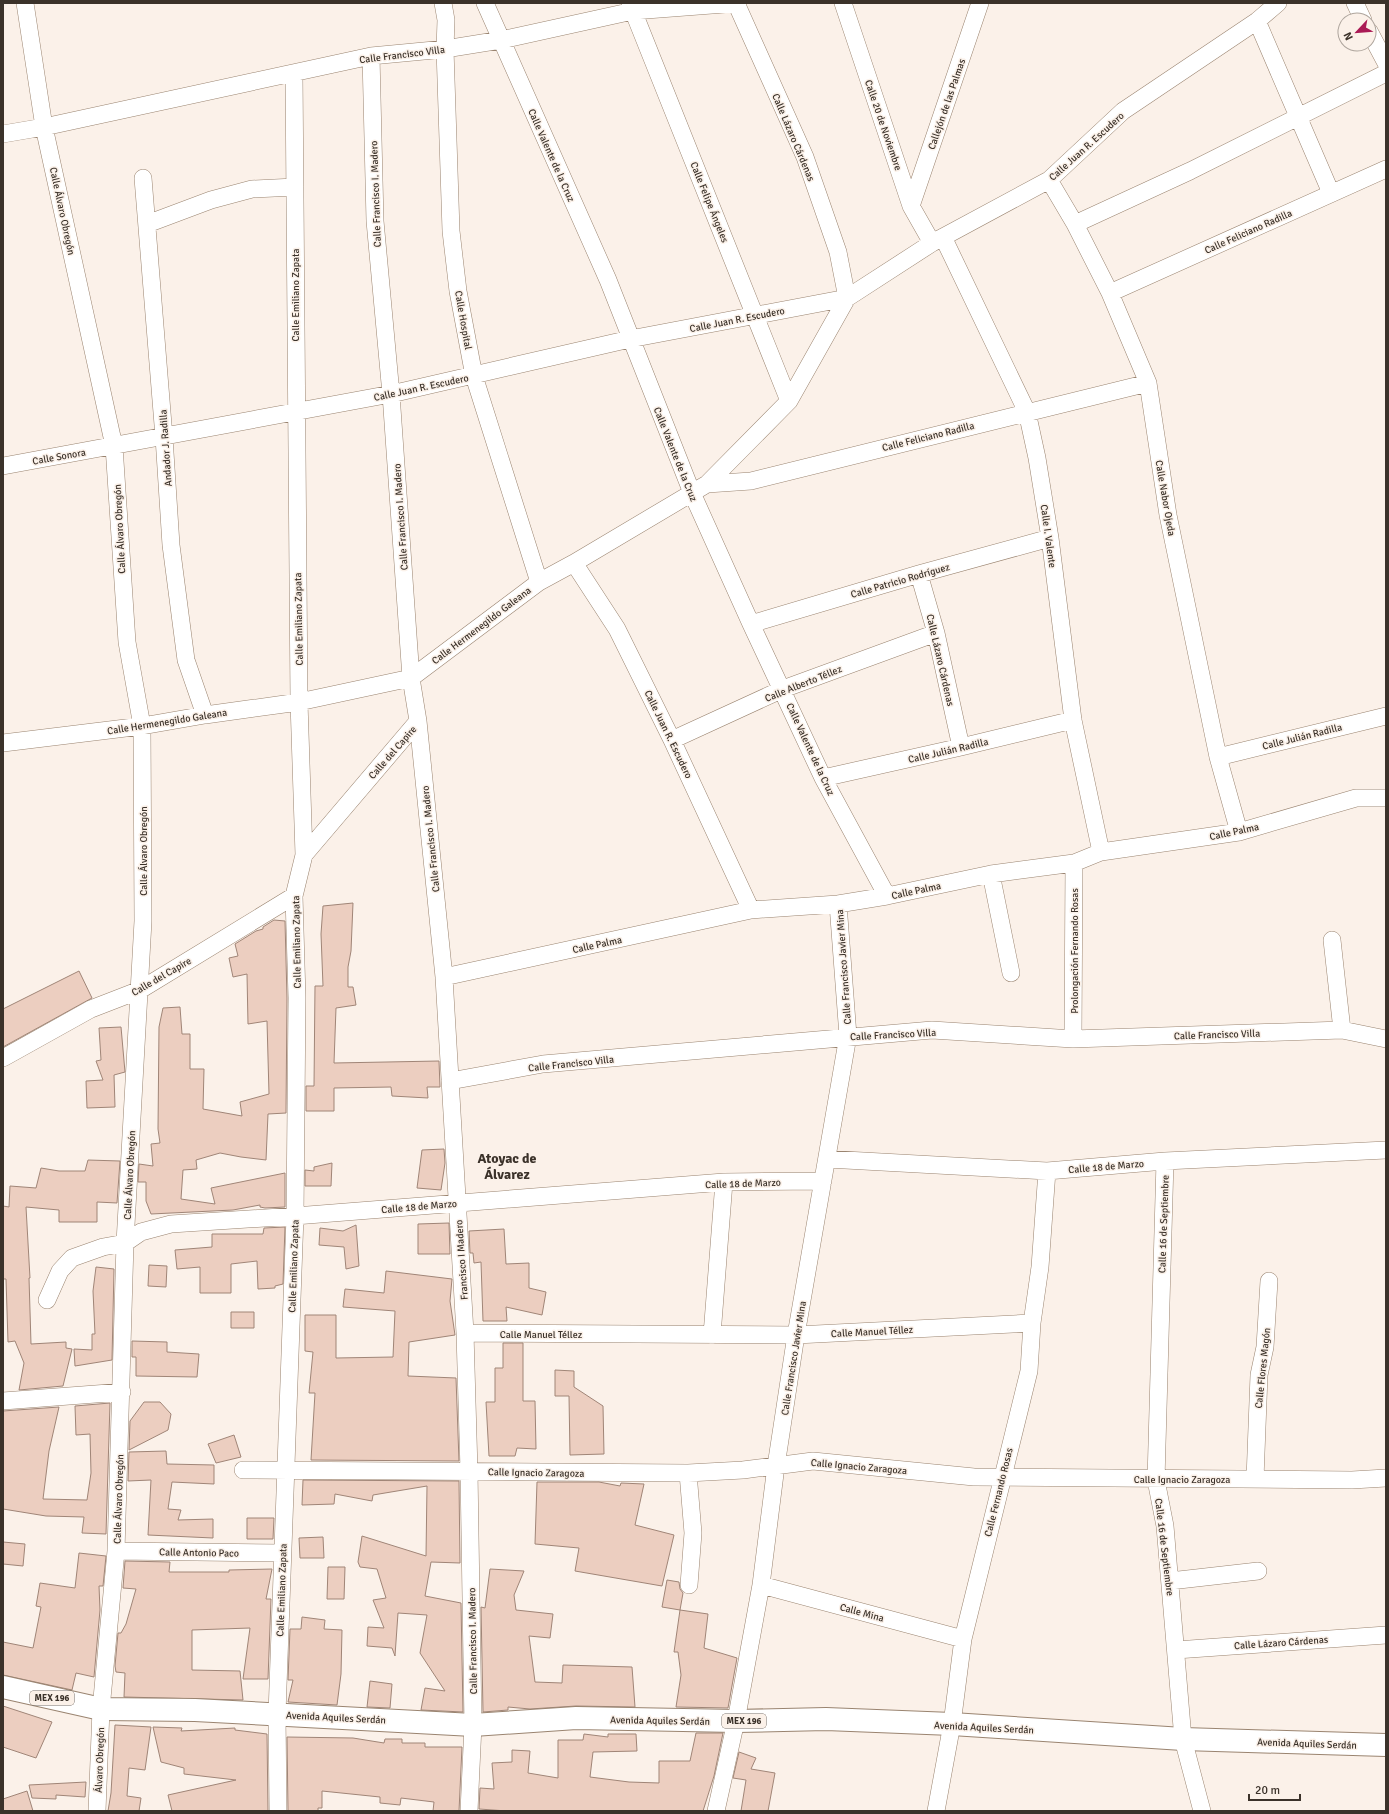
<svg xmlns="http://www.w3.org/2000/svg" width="1389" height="1814" viewBox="0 0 1389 1814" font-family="Signika,sans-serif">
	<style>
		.building { fill: #eccec0; stroke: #a08577 }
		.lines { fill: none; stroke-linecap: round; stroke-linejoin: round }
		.street-casing { stroke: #9a8470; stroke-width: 18 }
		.primary-casing { stroke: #9a8470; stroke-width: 24 }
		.street { stroke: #fff; stroke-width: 17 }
		.primary { stroke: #fff; stroke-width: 22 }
		.labels { text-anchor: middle; stroke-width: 3; stroke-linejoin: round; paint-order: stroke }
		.shield { fill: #fbf1e9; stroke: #756b63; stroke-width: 1 }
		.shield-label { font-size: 9px; font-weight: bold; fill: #3b322a }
		.street-label { font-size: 10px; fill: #3b322a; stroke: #fbf1e9 }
		.district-label { font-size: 14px; font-weight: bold; fill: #3b322a; stroke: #fbf1e9 }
	</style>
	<rect width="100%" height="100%" fill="#fbf1e9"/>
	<path class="building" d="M353,903L351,951L348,967V987H353L356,1005L336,1008L334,1063L439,1061L440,1087H427L428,1098L392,1096L391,1087L334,1088V1111H306V1086H314L315,986H323L321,934L323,906Z
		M274,920L285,921L287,998L286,1113L268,1114L266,1160L241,1157L220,1153L196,1160L197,1169L183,1170L181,1199L215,1204L211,1188L285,1173V1207L265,1208L260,1207V1205L233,1210L151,1214L146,1201V1182H138L139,1164L153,1166L151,1144L160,1143L158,1129L159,1027L163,1008L180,1007L182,1034H190V1069H204L203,1109L242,1116L240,1102L269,1094L267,1021L248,1024L247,974L233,977L229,958L238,956L235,944L256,931L263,929V927Z
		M79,971L92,998L3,1047V1009Z
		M121,1027L125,1072L114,1075L115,1107L87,1108L86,1081L103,1080L96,1061L101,1060L99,1028Z
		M444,1149L445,1163L441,1190L417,1188L422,1150Z
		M88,1160L120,1161L117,1203L97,1202V1222H59V1210L26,1207L30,1278H29L31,1344L66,1342V1348L72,1349L63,1386L19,1390L24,1363L15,1341L8,1342L6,1279H3V1206L9,1207L10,1186L36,1188L41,1168L59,1171H85Z
		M332,1163L331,1186H305V1170L314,1171V1167Z
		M449,1223L450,1254H418V1224Z
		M356,1225L359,1266L346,1269L344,1247L319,1245L320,1228L343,1231Z
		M285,1227L283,1284L275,1286V1288L258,1289L257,1261L231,1264V1293H200V1267L177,1269L175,1250L212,1247V1234H263L264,1228Z
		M504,1229L506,1264L529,1263V1288L546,1292L542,1315L506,1307L507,1321H483L481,1262L474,1263L473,1253H470L469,1231Z
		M149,1265L167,1266L166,1287L148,1286Z
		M96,1267L114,1269L112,1360L75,1366L74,1349L92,1350V1334H95L93,1291Z
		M386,1271L452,1279L450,1301L455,1335L409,1342L408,1376L456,1378L459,1461L311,1460L315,1393H309L313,1352L305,1351V1315H336V1358L393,1357L395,1311L343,1307L345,1289L384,1293Z
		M231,1312H254V1328H231Z
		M132,1341L167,1342V1352L199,1354L197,1377L136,1376V1357H132Z
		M503,1343H523V1401H535L536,1449L517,1448L515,1456H489L486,1402H495V1368H503Z
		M555,1370L574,1371V1387L603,1406L604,1454L570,1455L569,1396H555Z
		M144,1402H160L171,1414L168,1430L129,1450L130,1421Z
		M110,1403L106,1534L82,1533L84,1517L46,1516L3,1509V1411L59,1407L49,1451L43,1499L87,1500L91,1473L90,1434L76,1435L75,1406Z
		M234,1435L241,1457L216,1463L208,1444Z
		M166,1451L167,1464L214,1465V1484L172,1482L168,1509L181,1510L178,1520L213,1519V1538L148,1535L151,1480L128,1481L129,1452Z
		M303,1480L459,1481L460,1563L431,1562L425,1596L461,1603L463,1712L421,1710L425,1688L445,1691L420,1653L427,1615L398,1613L395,1656L392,1648L367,1646L368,1627L384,1628L373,1600L386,1598L377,1569L360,1567L358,1562L362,1536L426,1556L427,1486L373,1495L372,1501L335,1494L334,1504L302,1505Z
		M537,1482H599L620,1486L621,1483L644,1484L635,1525L674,1535L662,1586L575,1571L579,1548L535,1544Z
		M247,1518H274L273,1539H247Z
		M323,1537L324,1558H300L299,1538Z
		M3,1542L25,1544L23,1566L3,1564Z
		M79,1553L106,1556L103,1586H99L100,1610L94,1677L76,1673L72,1690L3,1675V1642L33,1648L41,1607L36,1606L40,1583L75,1588Z
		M125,1561L170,1562L169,1572H229V1570L272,1569L266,1599H271L268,1679H243L250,1628L192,1630V1670L240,1671L243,1700L124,1697L125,1673L116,1672L115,1666L118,1633H121L126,1624L136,1589L123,1588Z
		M328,1567H345L344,1599H327Z
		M490,1569L524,1571L514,1595L516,1610L553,1614L550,1638L529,1636L535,1682L562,1683L563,1665L632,1667L635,1707L576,1706L530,1709L508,1707V1710L483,1712L481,1607L485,1608Z
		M667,1580L679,1582L680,1589L683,1593L680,1610L662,1607Z
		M680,1610L708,1614L704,1648L737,1658L728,1708L676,1707L681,1675L678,1652H674Z
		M302,1617L325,1620L324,1629L342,1630L341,1674L337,1705L288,1702L293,1680H288L290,1629H301Z
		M370,1681L392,1684L390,1708L367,1707Z
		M3,1706L52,1722L36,1758L3,1747Z
		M115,1725L151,1727L145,1770L129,1768L127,1796L141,1798L139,1811H108L111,1793Z
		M153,1727L182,1728L181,1731L235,1728V1730L267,1734L268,1811H172L168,1795L236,1780L184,1774V1768L161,1762Z
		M696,1733H723L714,1776L703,1811H507L479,1809L480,1788L494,1789L492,1763L512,1762V1750L530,1751L528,1773L558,1778V1740H583L584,1734L608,1737V1734H636L637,1751L593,1752L590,1777L629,1782L659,1783V1761H690Z
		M287,1737L353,1738L384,1743L385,1739H402V1743H425V1747H462L459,1811H433L434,1802L401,1798L400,1805L380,1803V1797L322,1791V1808H318V1811H288Z
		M739,1752L756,1758L751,1769L775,1773L768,1811H741L746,1780L733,1778Z
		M86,1782L85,1797L56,1795V1799L32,1798L29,1785Z
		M27,1791L33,1811H3V1799Z"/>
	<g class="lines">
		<defs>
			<path id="street" d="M25,3L44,127L114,446L127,642L142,726L143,921L125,1243L116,1551L101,1709L97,1811
				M443,3L446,20L445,49L451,231L458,291L474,376L539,582
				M485,3L608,280L692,493L751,624L823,778L887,896
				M630,3L789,401
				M736,3L805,157L838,252L847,298
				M843,3L911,206L932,243
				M1355,3L1363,20
				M1257,21L1331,193
				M1369,31L1386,63
				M371,56L375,221L391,394L411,678L418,721L444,977L465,1333L469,1471L473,1725L469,1811
				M3,134L44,127L371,56L445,49L501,40L633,11L738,3
				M143,178L164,437L171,545L186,660L205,715
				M1049,180L1075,224L1110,293L1148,383L1168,515L1218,757L1239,832
				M911,206L980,3
				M147,224L211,200L252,189L295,187
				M1075,224L1190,171L1386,73
				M943,237L1027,412L1037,458L1050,538L1073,720L1101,852
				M1110,293L1386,169
				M3,466L391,394L630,339L847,298L932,243L1049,180L1123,111L1257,21L1278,3
				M707,484L751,481L1148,383
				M574,563L617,629L672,740L751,910
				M919,574L936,633L961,747
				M751,624L919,574L1050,538
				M672,740L783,689L936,633
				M3,743L142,726L205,715L299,702L411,678L539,582L574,563L707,484L789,401L847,298
				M1218,757L1386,716
				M823,778L961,747L1073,720
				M304,855L418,721
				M991,874L1011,973
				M1332,940L1342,1030
				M444,977L751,910L838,904L887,896L991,874L1074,863L1101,852L1239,832L1356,798H1386
				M1073,1039L1074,863
				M3,1058L91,1009L140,990L294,896
				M450,1081L543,1064L932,1030L1073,1039L1342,1030L1386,1039
				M827,1159L1047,1171L1165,1161L1386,1150
				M1165,1161L1156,1480L1165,1526L1183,1739L1202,1811
				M47,1300L60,1271L72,1258L103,1247L125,1243L141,1232L171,1224L295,1216L724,1182L823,1181
				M465,1333L796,1335L1032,1323
				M712,1335L724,1182
				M3,1401L122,1392
				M243,1470L688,1473L743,1470L813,1461L974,1477L1352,1480L1386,1478
				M688,1473L693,1533L689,1585
				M1255,1479L1259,1375L1265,1347L1269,1281
				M116,1551L282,1553
				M1170,1581L1258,1571
				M761,1585L963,1639
				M1176,1650L1386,1635
				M278,1811L277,1714L295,1216L297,998L294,896L304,855L299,702L294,74
				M716,1811L736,1721L761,1585L776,1466L796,1335L848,1036L838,904
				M936,1811L952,1724L963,1639L1029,1371L1032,1323L1040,1267L1047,1171"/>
			<path id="primary" d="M3,1687L101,1709L195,1710L473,1725L576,1718L736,1721L826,1719L952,1724L1183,1739L1386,1745"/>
		</defs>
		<use href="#street" class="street-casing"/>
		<use href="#primary" class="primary-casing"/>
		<use href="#street" class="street"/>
		<use href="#primary" class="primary"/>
	</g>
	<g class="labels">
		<g class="shield">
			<rect x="30" y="1691" width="44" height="14" rx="3"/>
			<rect x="722" y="1714" width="44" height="14" rx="3"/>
		</g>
		<g class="shield-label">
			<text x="52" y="1701">MEX 196</text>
			<text x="744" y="1724">MEX 196</text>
		</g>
		<g class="street-label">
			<text transform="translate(402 54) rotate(-7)" y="4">Calle Francisco Villa</text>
			<text transform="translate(946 104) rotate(-71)" y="4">Callejón de las Palmas</text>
			<text transform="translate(884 125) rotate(71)" y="4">Calle 20 de Noviembre</text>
			<text transform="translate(794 137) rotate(67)" y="4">Calle Lázaro Cárdenas</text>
			<text transform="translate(1086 146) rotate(-42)" y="4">Calle Juan R. Escudero</text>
			<text transform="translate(552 155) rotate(66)" y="4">Calle Valente de la Cruz</text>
			<text transform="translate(375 194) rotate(-92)" y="4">Calle Francisco I. Madero</text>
			<text transform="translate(710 202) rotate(68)" y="4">Calle Felipe Ángeles</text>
			<text transform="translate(63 211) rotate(78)" y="4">Calle Álvaro Obregón</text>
			<text transform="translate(1248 231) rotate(-24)" y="4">Calle Feliciano Radilla</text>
			<text transform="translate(295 295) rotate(-90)" y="4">Calle Emiliano Zapata</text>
			<text transform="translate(737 319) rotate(-11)" y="4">Calle Juan R. Escudero</text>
			<text transform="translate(464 320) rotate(80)" y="4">Calle Hospital</text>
			<text transform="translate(421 387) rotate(-12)" y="4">Calle Juan R. Escudero</text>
			<text transform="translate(928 436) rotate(-14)" y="4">Calle Feliciano Radilla</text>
			<text transform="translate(165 448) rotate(-94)" y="4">Andador J. Radilla</text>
			<text transform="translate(676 454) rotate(68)" y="4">Calle Valente de la Cruz</text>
			<text transform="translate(59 456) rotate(-10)" y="4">Calle Sonora</text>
			<text transform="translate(1166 498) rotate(80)" y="4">Calle Nabor Ojeda</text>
			<text transform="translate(400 517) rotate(-94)" y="4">Calle Francisco I. Madero</text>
			<text transform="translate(119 529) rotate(-93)" y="4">Calle Álvaro Obregón</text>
			<text transform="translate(1049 536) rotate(82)" y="4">Calle I. Valente</text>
			<text transform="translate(900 580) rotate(-16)" y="4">Calle Patricio Rodríguez</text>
			<text transform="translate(298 619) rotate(-91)" y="4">Calle Emiliano Zapata</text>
			<text transform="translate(481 625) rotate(-37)" y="4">Calle Hermenegildo Galeana</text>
			<text transform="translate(941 660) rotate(77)" y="4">Calle Lázaro Cárdenas</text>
			<text transform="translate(803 683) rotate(-22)" y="4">Calle Alberto Téllez</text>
			<text transform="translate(167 721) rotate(-9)" y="4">Calle Hermenegildo Galeana</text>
			<text transform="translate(669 734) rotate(64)" y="4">Calle Juan R. Escudero</text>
			<text transform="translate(1302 736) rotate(-14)" y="4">Calle Julián Radilla</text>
			<text transform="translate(811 749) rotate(65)" y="4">Calle Valente de la Cruz</text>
			<text transform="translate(948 750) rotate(-13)" y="4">Calle Julián Radilla</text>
			<text transform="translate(392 752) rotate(-49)" y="4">Calle del Capire</text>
			<text transform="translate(1234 831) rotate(-12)" y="4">Calle Palma</text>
			<text transform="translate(430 839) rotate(-96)" y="4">Calle Francisco I. Madero</text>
			<text transform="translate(143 851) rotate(-90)" y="4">Calle Álvaro Obregón</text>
			<text transform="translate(916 890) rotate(-12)" y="4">Calle Palma</text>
			<text transform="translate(296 942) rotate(-91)" y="4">Calle Emiliano Zapata</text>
			<text transform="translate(597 944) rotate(-12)" y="4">Calle Palma</text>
			<text transform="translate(1074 951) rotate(-90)" y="4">Prolongación Fernando Rosas</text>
			<text transform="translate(843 967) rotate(-94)" y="4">Calle Francisco Javier Mina</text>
			<text transform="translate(161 976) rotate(-30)" y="4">Calle del Capire</text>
			<text transform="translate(893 1034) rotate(-3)" y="4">Calle Francisco Villa</text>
			<text transform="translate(1217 1034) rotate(-2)" y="4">Calle Francisco Villa</text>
			<text transform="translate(571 1063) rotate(-6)" y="4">Calle Francisco Villa</text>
			<text transform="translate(1106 1166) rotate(-5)" y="4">Calle 18 de Marzo</text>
			<text transform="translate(129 1175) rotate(-87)" y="4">Calle Álvaro Obregón</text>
			<text transform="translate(743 1183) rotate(-2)" y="4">Calle 18 de Marzo</text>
			<text transform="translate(419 1206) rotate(-5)" y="4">Calle 18 de Marzo</text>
			<text transform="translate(1163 1224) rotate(-88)" y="4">Calle 16 de Septiembre</text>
			<text transform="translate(461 1260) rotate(-94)" y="4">Francisco I Madero</text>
			<text transform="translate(293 1266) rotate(-88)" y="4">Calle Emiliano Zapata</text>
			<text transform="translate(872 1331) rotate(-3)" y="4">Calle Manuel Téllez</text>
			<text x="541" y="1338">Calle Manuel Téllez</text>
			<text transform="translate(793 1358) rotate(-81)" y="4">Calle Francisco Javier Mina</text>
			<text transform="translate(1262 1368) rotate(-84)" y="4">Calle Flores Magón</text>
			<text transform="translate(859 1466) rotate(5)" y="4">Calle Ignacio Zaragoza</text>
			<text transform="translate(536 1472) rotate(1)" y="4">Calle Ignacio Zaragoza</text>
			<text x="1182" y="1483">Calle Ignacio Zaragoza</text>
			<text transform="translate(998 1492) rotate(-76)" y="4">Calle Fernando Rosas</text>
			<text transform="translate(118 1499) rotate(-88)" y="4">Calle Álvaro Obregón</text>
			<text transform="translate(1165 1547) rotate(83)" y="4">Calle 16 de Septiembre</text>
			<text transform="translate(199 1552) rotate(1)" y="4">Calle Antonio Paco</text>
			<text transform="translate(281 1590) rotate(-88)" y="4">Calle Emiliano Zapata</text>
			<text transform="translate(862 1612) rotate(15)" y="4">Calle Mina</text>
			<text transform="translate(472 1641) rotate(-91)" y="4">Calle Francisco I. Madero</text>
			<text transform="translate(1281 1642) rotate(-4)" y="4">Calle Lázaro Cárdenas</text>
			<text transform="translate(336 1717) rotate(3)" y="4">Avenida Aquiles Serdán</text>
			<text transform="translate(660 1720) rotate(1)" y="4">Avenida Aquiles Serdán</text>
			<text transform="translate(984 1727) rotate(3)" y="4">Avenida Aquiles Serdán</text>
			<text transform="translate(1307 1743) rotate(2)" y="4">Avenida Aquiles Serdán</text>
			<text transform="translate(99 1760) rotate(-88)" y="4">Álvaro Obregón</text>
		</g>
		<g class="district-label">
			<text x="507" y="1163">Atoyac de<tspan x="507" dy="16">Álvarez</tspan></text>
		</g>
	</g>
	<rect width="1389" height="1814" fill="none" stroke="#3b322a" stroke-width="8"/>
	<g transform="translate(1357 32) rotate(244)"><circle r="19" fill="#fbf1e9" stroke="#aea59d"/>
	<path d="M0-3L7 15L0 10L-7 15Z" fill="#aa1a55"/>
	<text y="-6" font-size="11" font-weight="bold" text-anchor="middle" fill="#3b322a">N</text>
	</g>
	<path d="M1249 1794v6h51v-6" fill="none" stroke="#3b322a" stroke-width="2"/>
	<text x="1255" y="1794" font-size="12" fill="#3b322a" stroke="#fbf1e9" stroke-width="3" paint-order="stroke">20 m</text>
</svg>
